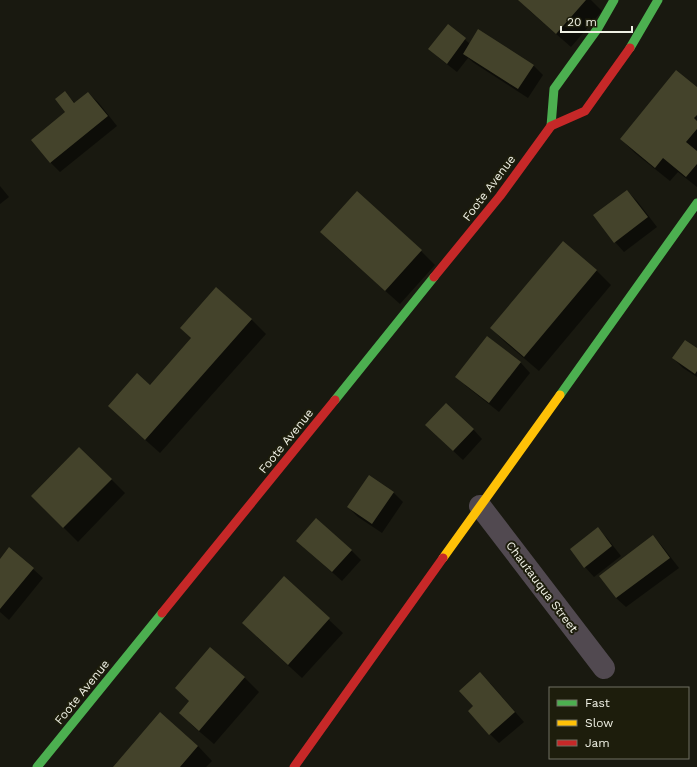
<svg xmlns="http://www.w3.org/2000/svg" width="697" height="767" viewBox="0 0 697 767" font-family="'Work Sans',sans-serif">
	<style>
		.shadow { fill: #0007 }
		.building { fill: #44432b }
		.lines { fill: none; stroke-linecap: round; stroke-linejoin: round }
		.street { stroke: #514950; stroke-width: 22 }
		.fast { stroke: #4caf50; stroke-width: 9 }
		.slow { stroke: #ffc107; stroke-width: 9 }
		.jam { stroke: #c62828; stroke-width: 9 }
		.labels { text-anchor: middle; stroke-width: 4; stroke-linejoin: round; paint-order: stroke }
		.street-label { font-size: 12px; fill: #eff0e4; stroke: #1d1d0c }
	</style>
	<rect width="100%" height="100%" fill="#191910"/>
	<path class="shadow" d="M519,0H591L602,11L571,47L531,12Z
		M448,25L470,44L533,65L543,75L528,98L474,63L468,58L457,72L439,58L430,49Z
		M697,89V187L678,172L670,181L635,153L621,139Z
		M65,93L75,103L88,93L98,102L117,126L60,172L51,163L32,140L67,112Z
		M0,186L9,197L0,204Z
		M627,191L637,201L657,227L624,252L615,242Z
		M357,193L421,251L435,265L400,304L335,246L321,232Z
		M563,242L597,271L611,285L539,371L505,342L491,328Z
		M216,289L252,320L266,334L160,453L123,420L109,406L150,386L192,339L181,328Z
		M488,337L521,363L530,373L499,412L466,386L457,376Z
		M697,350V377L683,368L673,358Z
		M473,429L482,439L463,460L436,435Z
		M111,479L125,493L78,542L32,496Z
		M394,493L403,502L382,533L358,517L348,507Z
		M598,529L607,538L621,556L594,577L585,567Z
		M653,536L662,546L679,568L626,607L616,598L600,576Z
		M297,541L351,550L361,560L342,581L307,550Z
		M0,560L33,569L43,578L9,620L0,612Z
		M284,578L343,633L302,678L257,637Z
		M210,648L245,678L259,692L214,744L194,727L180,713L190,702Z
		M490,683L524,722L499,743L490,734L474,706Z
		M198,746L212,761L206,767H114Z"/>
	<path class="building" d="M518,0H586L556,34Z
		M448,24L466,38L447,64L428,49Z
		M478,29L534,65L518,89L463,54Z
		M676,70L697,87V115L694,118L697,121V129L686,142L697,151V164L686,177L663,158L655,168L620,139Z
		M65,91L74,103L88,92L108,116L50,163L31,140L65,112L55,99Z
		M627,190L648,217L614,243L593,215Z
		M357,191L422,250L385,291L320,232Z
		M563,241L597,270L524,357L490,328Z
		M216,287L252,319L145,440L108,406L137,373L150,385L191,338L180,328Z
		M487,336L521,362L489,403L455,377Z
		M685,340L697,348V371L695,374L672,358Z
		M446,403L474,429L453,451L425,425Z
		M79,447L112,479L63,528L31,496Z
		M369,475L394,492L372,524L347,507Z
		M316,518L352,550L332,572L296,541Z
		M598,527L612,546L584,568L570,549Z
		M653,535L670,558L616,598L599,576Z
		M9,547L34,568L0,609V559Z
		M284,576L330,618L288,665L242,623Z
		M210,647L245,677L199,731L179,713L189,701L175,688Z
		M480,672L515,712L489,735L468,711L473,706L459,691Z
		M160,712L198,746L180,767H113Z"/>
	<g class="lines">
		<path class="street" d="M480,506L604,668"/>
		<path class="fast" d="M630,48L658,0
			M551,126L554,89L598,28L614,0
			M560,395L697,203
			M335,400L434,277
			M37,767L162,613"/>
		<path class="slow" d="M443,558L560,395"/>
		<path class="jam" d="M434,277L500,196L551,126L585,111L630,48
			M162,613L335,400
			M294,767L443,558"/>
	</g>
	<g class="labels">
		<g class="street-label">
			<text transform="translate(489 188) rotate(-53)" y="4">Foote Avenue</text>
			<text transform="translate(286 441) rotate(-51)" y="4">Foote Avenue</text>
			<text transform="translate(542 587) rotate(53)" y="4">Chautauqua Street</text>
			<text transform="translate(82 692) rotate(-51)" y="4">Foote Avenue</text>
		</g>
	</g>
	<rect x="549" y="687" width="140" height="72" fill="#1d1d0c" stroke="#717162"/>
	<rect x="557" y="700" width="20" height="6" fill="#4caf50" stroke="#717162"/>
	<text x="585" y="707" font-size="12" fill="#eff0e4">Fast</text>
	<rect x="557" y="720" width="20" height="6" fill="#ffc107" stroke="#717162"/>
	<text x="585" y="727" font-size="12" fill="#eff0e4">Slow</text>
	<rect x="557" y="740" width="20" height="6" fill="#c62828" stroke="#717162"/>
	<text x="585" y="747" font-size="12" fill="#eff0e4">Jam</text>
	<path d="M561 26v6h71v-6" fill="none" stroke="#eff0e4" stroke-width="2"/>
	<text x="567" y="26" font-size="12" fill="#eff0e4" stroke="#1d1d0c" stroke-width="3" paint-order="stroke">20 m</text>
</svg>
